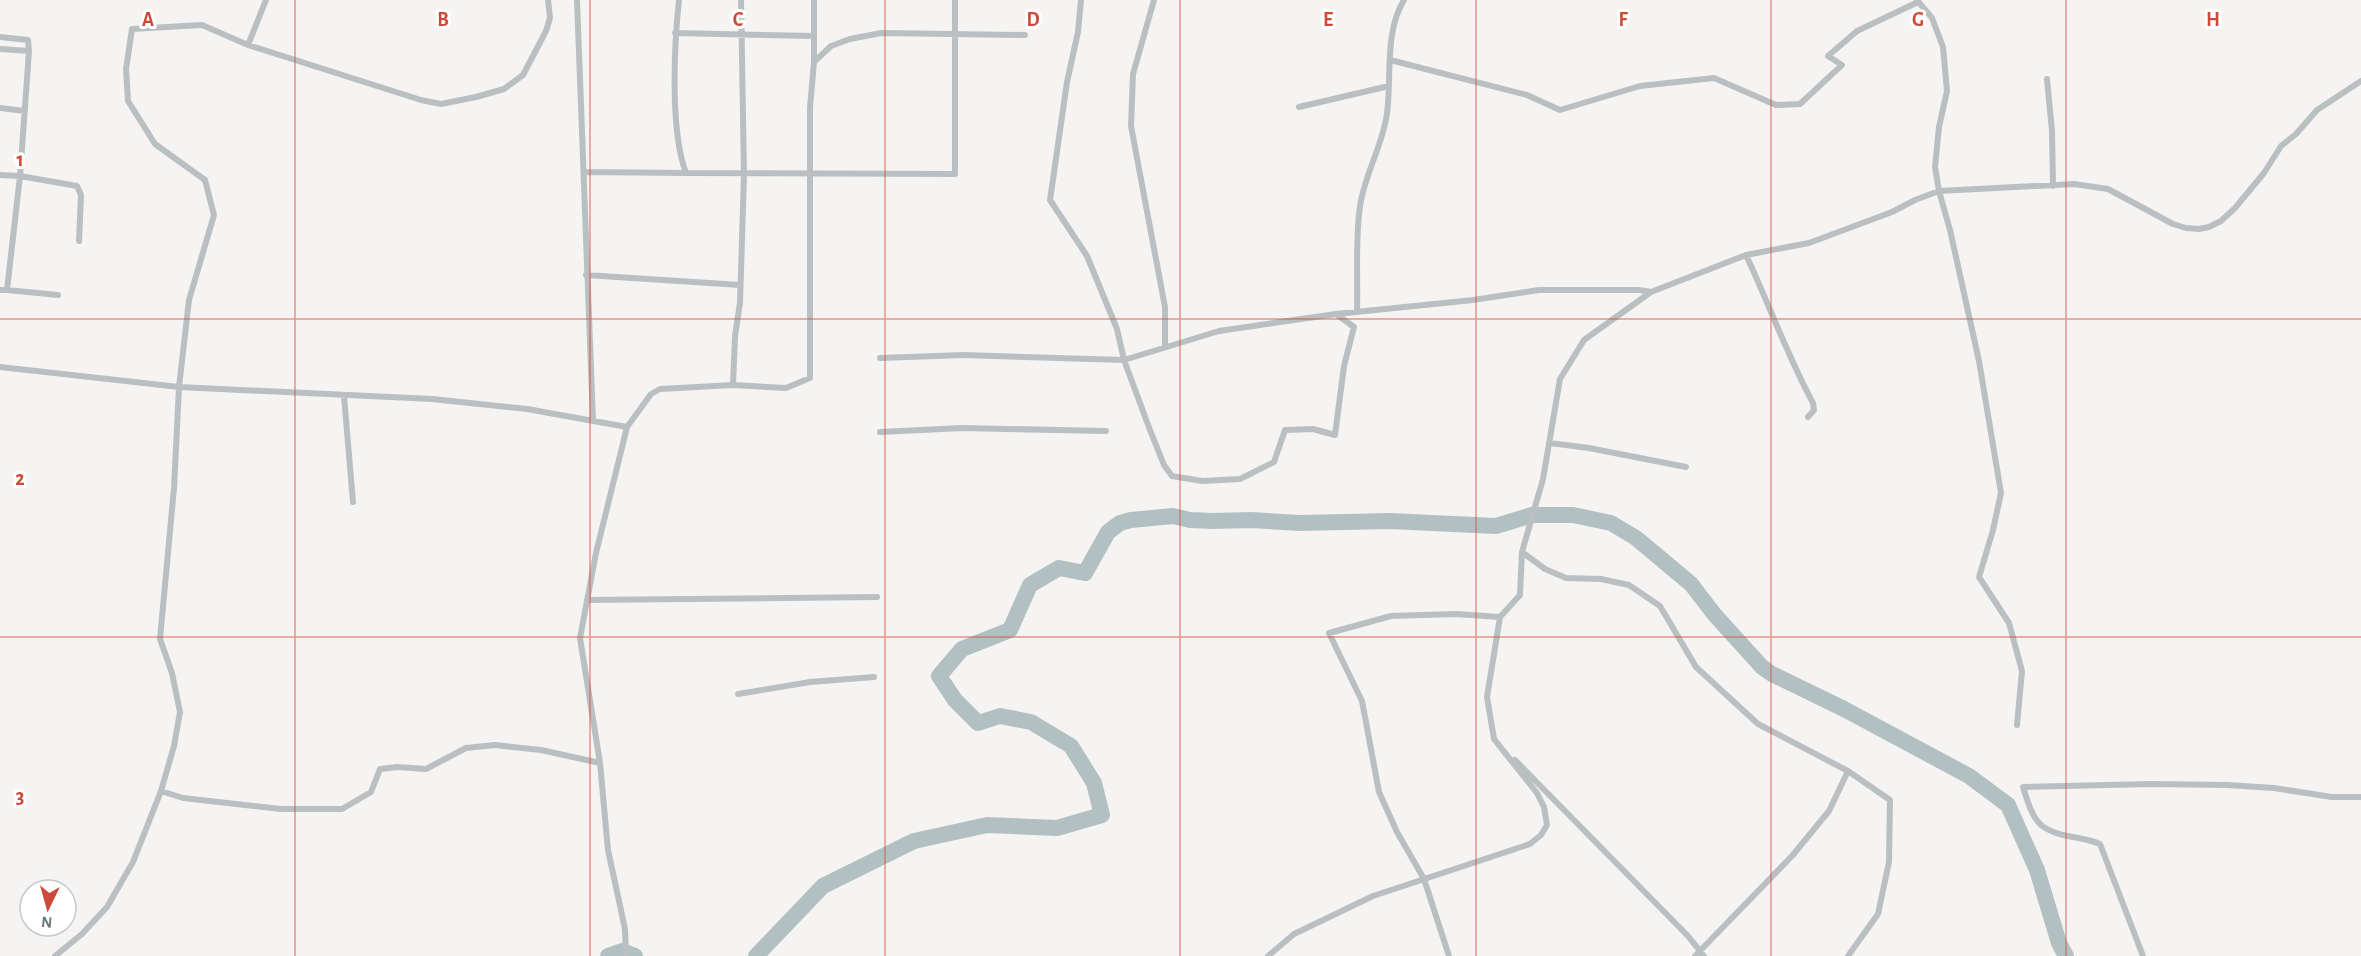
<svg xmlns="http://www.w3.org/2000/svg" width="2361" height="956" viewBox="0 0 2361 956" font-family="'Alegreya Sans',sans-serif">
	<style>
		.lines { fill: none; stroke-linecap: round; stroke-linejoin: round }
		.river { stroke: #b3c0c2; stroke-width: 16 }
		.street { stroke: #babfc1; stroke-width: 6 }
		.grid { fill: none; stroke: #cd4939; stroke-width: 1.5; stroke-opacity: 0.55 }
		.grid-label { font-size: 20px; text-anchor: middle; font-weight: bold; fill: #cd4939; stroke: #fff; stroke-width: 6; stroke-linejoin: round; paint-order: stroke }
	</style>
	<rect width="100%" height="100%" fill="#f5f4f2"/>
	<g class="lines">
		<path class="river" d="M608,956L622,951L635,956
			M756,956L823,886L914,841L987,825L1057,828L1102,815L1094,783L1071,746L1031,722L1000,716L978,723L955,700L939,676L962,649L1010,630L1030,585L1059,568L1085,573L1108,532L1120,523L1131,520L1173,516L1190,520L1213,521L1251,520L1300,523L1390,521L1496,526L1532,515H1573L1611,523L1636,538L1691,584L1714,614L1762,667L1772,674L1844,709L1969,776L2008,805L2037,870L2059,943L2066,956"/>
		<path class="street" d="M577,0L593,421
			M679,0C674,46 670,131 686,173L955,174V0
			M1081,0L1078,32L1067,82L1050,200L1087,256L1117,329L1124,360L1150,430L1164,465L1172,476L1202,481L1240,479L1274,462L1285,430L1313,429L1335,435L1344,366L1354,327L1336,314
			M1154,0L1133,74L1131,126L1165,307V347
			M675,33L814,36
			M0,37L28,40L29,51L20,176L7,290H0
			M248,45L266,0
			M0,49L29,51
			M1390,60L1527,95L1560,110L1640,86L1714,78L1776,105L1800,104L1842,65L1828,56L1857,31L1918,2
			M814,62L831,46L850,39L881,33L1025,35
			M2047,79L2052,131L2053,186
			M1299,107L1389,86
			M0,108L25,111
			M584,172L686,173
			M0,175L20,176L77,186L81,195L79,241
			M1746,255C1769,304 1787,355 1813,403L1814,410L1808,417
			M586,275L740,285
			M7,290L58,295
			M1357,312C1358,277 1355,240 1360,206C1365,173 1383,145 1387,113C1392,76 1384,33 1404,0
			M880,358L963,355L1124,360L1219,331L1336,314L1473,300L1539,290H1639L1651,292
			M0,367L179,387L432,399L527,409L627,427L596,553L580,638L600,763L608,850L625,929L626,956
			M733,385L735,336L740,303L744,174L741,0
			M344,396L353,502
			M627,427L651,394L660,389L733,385L786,388L810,378V108L814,62V0
			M880,432L962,428L1106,431
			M1550,443L1589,448L1686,467
			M587,600L877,597
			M738,694L810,682L874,677
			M2017,725L2022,671L2009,623L1979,577L1993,530L2001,493L1979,361L1950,230L1939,191L2074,184L2108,189L2173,224L2186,228L2199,229L2209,227L2221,221L2235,208L2264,173L2281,146L2296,134L2317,110L2361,81
			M1515,760L1688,936L1704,956
			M161,791L183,798L281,809H342L371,792L380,769L397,767L426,769L466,748L495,745L541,750L600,763
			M55,956L82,934L107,907L133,862L161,791L174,746L180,712L172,673L160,639L174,488L179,387L189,300L214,215L205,180L155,144L128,101L126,69L132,29L202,25L248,45L421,100L441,104L476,97L504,89L523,75L546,31L550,18L548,0
			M1268,956L1294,934L1373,896L1530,844L1541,835L1547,825L1544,807L1537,793L1494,739L1487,697L1500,617L1520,595L1522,552
			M1449,956L1424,879L1397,832L1379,792L1362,701L1329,633L1391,616L1456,614L1500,617
			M1695,956L1792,856L1829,811L1848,771
			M1848,956L1878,914L1889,862L1890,800L1848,771L1758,724L1696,667L1660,606L1629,585L1601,579L1566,578L1545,569L1522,552L1543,479L1560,379L1584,340L1651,292L1746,255L1809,243L1892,212L1915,200L1939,191L1935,167L1939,127L1947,91L1943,47L1932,18L1917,0
			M2143,956L2100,844C2082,836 2057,838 2041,825C2031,816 2027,799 2023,787L2151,784L2227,785L2274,788L2332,797H2361"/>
	</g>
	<path class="grid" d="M295,0V956M590,0V956M885,0V956M1180,0V956M1476,0V956M1771,0V956M2066,0V956M0,319H2361M0,637H2361"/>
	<g class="grid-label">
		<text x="148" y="26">A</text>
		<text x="443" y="26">B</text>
		<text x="738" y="26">C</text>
		<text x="1033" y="26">D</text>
		<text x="1328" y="26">E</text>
		<text x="1623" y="26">F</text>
		<text x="1918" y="26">G</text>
		<text x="2213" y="26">H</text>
		<text x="20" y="166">1</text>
		<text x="20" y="485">2</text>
		<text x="20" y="803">3</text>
	</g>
	<g transform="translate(48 908) rotate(185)"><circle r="28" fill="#ffffff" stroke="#c2c9cc" stroke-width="1.5"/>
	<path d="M0-4.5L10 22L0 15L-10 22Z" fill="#cd4939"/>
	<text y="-9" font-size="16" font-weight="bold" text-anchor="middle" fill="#67787f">N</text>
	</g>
</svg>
